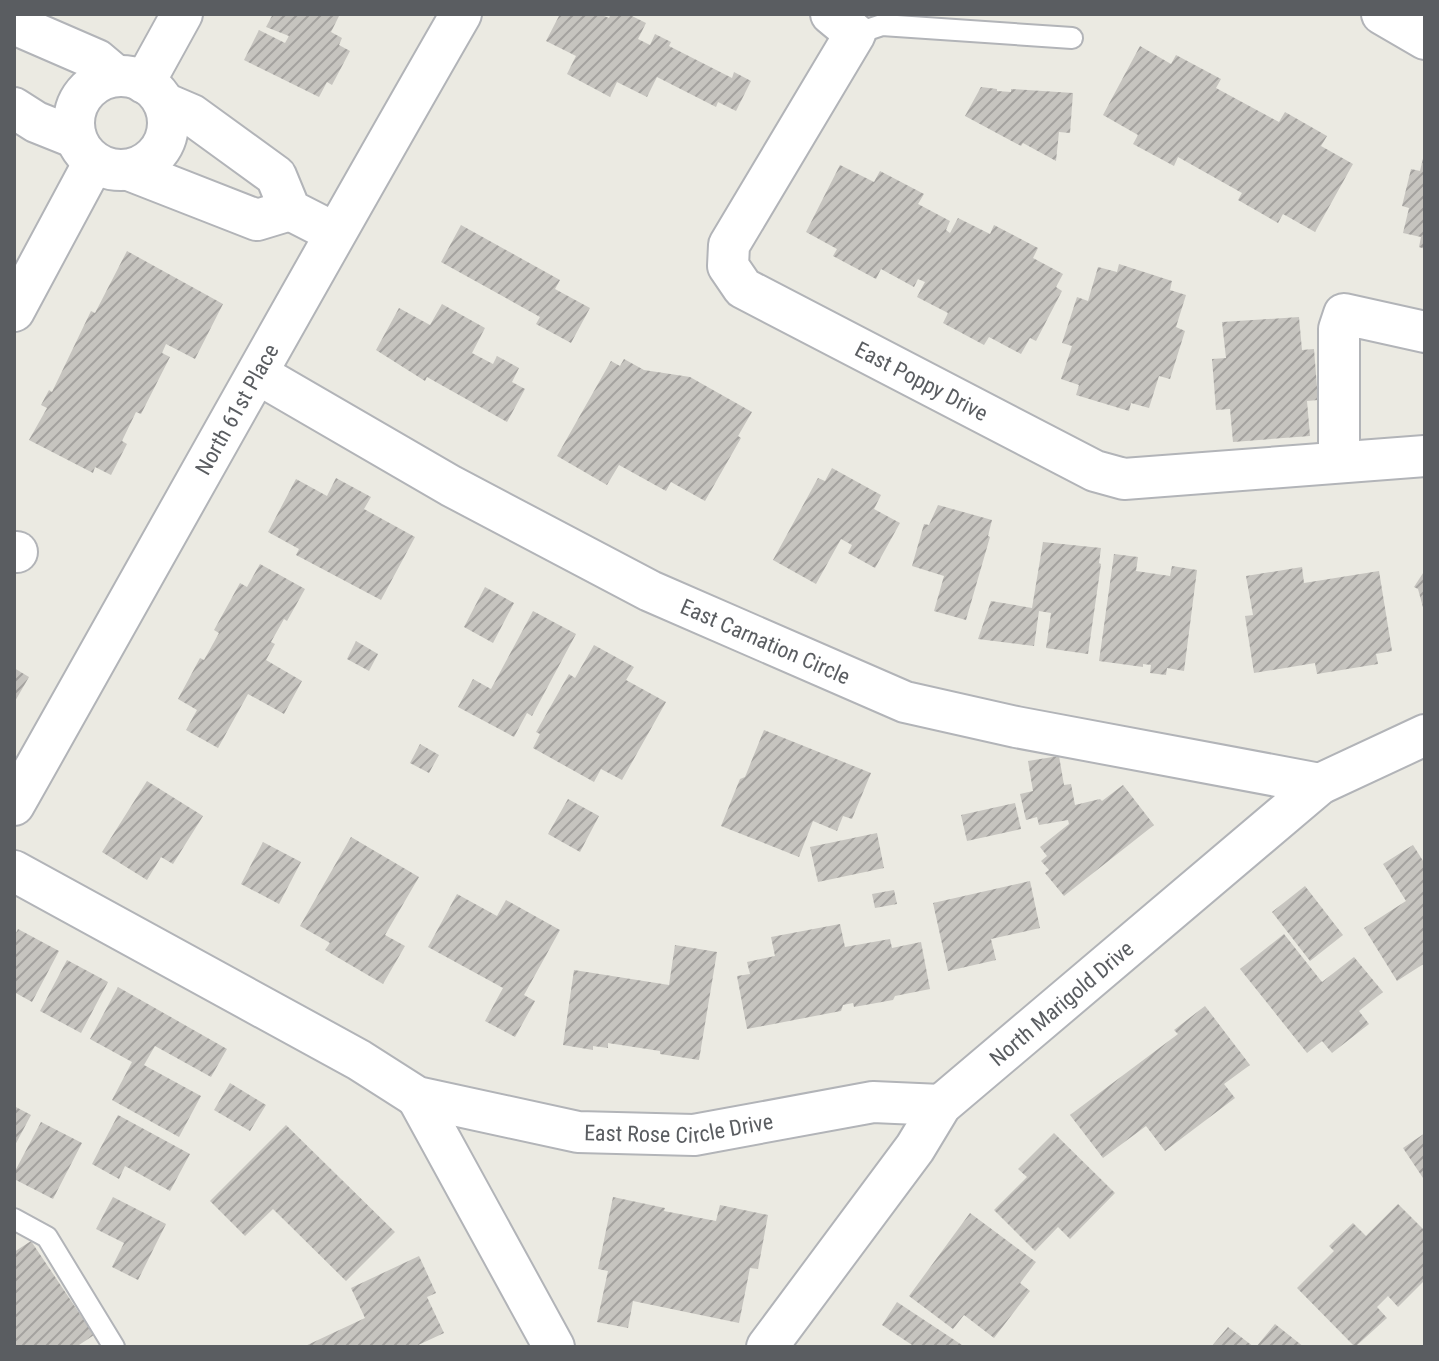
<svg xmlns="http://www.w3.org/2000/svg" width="1439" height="1361" viewBox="0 0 1439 1361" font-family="'Roboto Condensed',sans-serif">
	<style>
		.building { fill: url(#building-hatch) }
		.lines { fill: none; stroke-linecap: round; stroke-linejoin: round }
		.service-casing { stroke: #b2b4b8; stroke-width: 24 }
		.minor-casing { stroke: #b2b4b8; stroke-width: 44 }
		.service { stroke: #fff; stroke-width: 20 }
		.minor { stroke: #fff; stroke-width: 40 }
		.labels { text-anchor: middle; stroke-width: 6; stroke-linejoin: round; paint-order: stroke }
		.street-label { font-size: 22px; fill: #5a5d61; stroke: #fff }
	</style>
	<defs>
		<pattern id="building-hatch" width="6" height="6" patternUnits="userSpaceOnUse" patternTransform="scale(2)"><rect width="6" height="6" fill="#c6c4bf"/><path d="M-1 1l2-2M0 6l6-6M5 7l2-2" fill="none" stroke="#a4a29f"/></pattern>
	</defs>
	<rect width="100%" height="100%" fill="#ebeae2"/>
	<path class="building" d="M273,14H340L331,32L342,38L339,45L350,51L332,85L327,82L319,97L244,60L259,30L285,43L289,36L266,27Z
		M560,14H605L604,16L609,18L611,14H628L646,23L638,39L650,45L655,34L671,42L669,46L732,78L734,72L751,81L736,111L718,102L716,107L657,77L647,97L617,82L610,97L567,74L576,56L546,41Z
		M1140,46L1171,64L1176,55L1221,79L1216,88L1279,122L1285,112L1327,136L1321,146L1353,164L1315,232L1283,214L1278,223L1238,200L1242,193L1178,157L1174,166L1133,144L1138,135L1103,115Z
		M981,87L997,89V91L1011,92V89L1073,93L1070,133L1059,132L1056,161L1023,143L1021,146L965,116Z
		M1424,154H1425V249L1419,247L1421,237L1403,233L1409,208L1402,206L1411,169L1420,171Z
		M840,165L874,182L880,171L924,194L918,204L950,221L946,230L950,233L958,218L990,234L994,225L1038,248L1033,258L1063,274L1056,287L1062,291L1036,341L1030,338L1021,354L989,337L984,345L943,323L948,313L917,297L925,282L918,279L914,287L881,269L876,279L833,256L837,249L806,232Z
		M461,225L560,280L555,289L590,308L571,343L536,324L540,317L441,262Z
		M127,251L223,304L195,359L166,344L162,353L170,357L141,414L136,412L122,441L127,444L111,475L95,467L93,473L29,440L47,408L41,405L49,390L52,392L91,311L95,313Z
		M1119,264L1172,281L1170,290L1186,295L1176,327L1185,331L1170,379L1159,376L1149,408L1131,403L1129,411L1076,395L1079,385L1061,379L1072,346L1062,343L1077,297L1088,301L1098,267L1117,272Z
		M442,304L485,328L472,353L493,364L497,356L519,368L512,382L525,389L507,422L427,377L425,381L376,350L399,308L430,325Z
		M1299,317L1302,350L1314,349L1318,400L1307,401L1310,436L1233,442L1230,409L1216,410L1212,359L1226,358L1222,322Z
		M624,359L644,370L690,377L752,412L738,436L741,438L705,501L671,482L666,491L619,465L607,485L557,456L611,361L620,366Z
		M832,468L881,495L874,509L900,523L875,568L848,553L852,545L841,539L816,584L773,560L818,478L825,481Z
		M336,478L371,497L364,509L415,537L381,600L296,555L299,549L268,532L296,479L327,496Z
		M938,505L992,520L988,536L990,537L966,620L934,611L944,576L912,566L924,524L929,525Z
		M1043,542L1101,548L1099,563L1101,564L1088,654L1046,648L1051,613L1039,611L1034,646L978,639L991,601L1032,608Z
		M1114,554L1138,557L1136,571L1170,576L1172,566L1197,570L1184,671L1167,668L1166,675L1150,673L1151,665L1143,664V667L1099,661Z
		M260,564L305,589L287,621L284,619L271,642L275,644L266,660L302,681L284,714L248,694L218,748L186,730L197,710L178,699L200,658L204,660L219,633L214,630L240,583L247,587Z
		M1302,567L1304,583L1379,571L1392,651L1376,654L1378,664L1317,674L1315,663L1254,673L1245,616L1253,615L1246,576Z
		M1425,570V611H1424L1418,589L1414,587Z
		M485,587L514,603L493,643L464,627Z
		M533,611L576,634L532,716L527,713L514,737L458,707L473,679L491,689Z
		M356,641L378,654L369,671L347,659Z
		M594,645L634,667L626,680L666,702L622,780L601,769L594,782L533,748L540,734L536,732L569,674L575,678Z
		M14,668L29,677L14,703Z
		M764,730L871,773L852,819L843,816L837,831L813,821L799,857L721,826L740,779L745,777Z
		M420,744L439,755L429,773L410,763Z
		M1059,756L1064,785L1071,784L1075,805L1100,799L1102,801L1123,785L1154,825L1064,896L1045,873L1049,870L1041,861L1047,856L1040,847L1069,824L1068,820L1039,825L1037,817L1026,820L1020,794L1033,791L1028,761Z
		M147,781L203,816L173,864L161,857L147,880L102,852Z
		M568,799L599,816L580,852L548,834Z
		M1015,803L1021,829L967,841L961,815Z
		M877,833L884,868L818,882L810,847Z
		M351,837L419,877L385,935L405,946L383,984L325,950L330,943L300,926Z
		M263,842L301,862L279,904L241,884Z
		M1413,845L1425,864V963L1397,981L1364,928L1406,901L1383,864Z
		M1030,881L1040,928L991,939L996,960L948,971L933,903Z
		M1305,886L1343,935L1310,961L1272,912Z
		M894,890L897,904L875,908L872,894Z
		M457,894L497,916L506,900L560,930L524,995L535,1001L515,1037L485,1021L503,988L428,947Z
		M840,924L845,947L890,939L892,948L921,942L930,989L895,996L893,1000L854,1007L853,1003L843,1005L841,1011L747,1029L737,976L750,974L747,962L775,956L771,937Z
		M18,929L59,951L32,1002L14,992V937Z
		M1284,934L1322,982L1354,957L1383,992L1359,1011L1369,1024L1332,1053L1322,1041L1307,1053L1240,969Z
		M675,945L717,952L699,1060L660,1054V1051L608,1043V1048L593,1046V1050L563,1045L574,970L669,985Z
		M67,960L108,982L81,1033L40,1011Z
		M118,987L227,1049L211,1077L155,1046L144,1065L201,1096L179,1137L112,1100L132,1062L90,1039Z
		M1205,1006L1250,1065L1224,1084L1235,1098L1165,1151L1146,1126L1103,1158L1070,1115L1178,1034L1174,1030Z
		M230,1083L266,1105L250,1131L214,1110Z
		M14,1106L31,1115L14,1147Z
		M118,1115L190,1154L170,1191L125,1166L119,1179L92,1164Z
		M41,1122L82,1143L53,1199L14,1179V1173Z
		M286,1125L395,1232L346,1281L273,1209L245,1236L210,1201Z
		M1054,1133L1115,1193L1070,1239L1058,1227L1035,1251L994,1210L1027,1177L1018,1169Z
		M1425,1133V1181L1403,1148Z
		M113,1197L166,1224L138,1280L112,1267L124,1243L96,1229Z
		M613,1197L665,1208L664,1211L716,1221L720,1205L768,1215L758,1269L750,1268L739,1323L633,1301L628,1328L597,1322L608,1271L598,1269Z
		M1398,1204L1425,1231V1284L1423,1282L1398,1307L1388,1296L1377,1307L1387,1318L1355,1347L1297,1288L1334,1251L1329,1246L1353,1223L1366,1236Z
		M970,1213L1036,1262L1020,1283L1030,1291L994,1338L964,1315L953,1329L909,1296Z
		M31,1241L94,1335L76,1347H14V1252Z
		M419,1256L436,1293L427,1297L444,1333L414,1347H303L365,1318L351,1288Z
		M897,1302L965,1347H915L882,1325Z
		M1275,1324L1304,1347H1256Z
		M1228,1327L1254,1347H1211Z"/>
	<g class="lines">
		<defs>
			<path id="service" d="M855,34L882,25L1072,38
				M14,1219L47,1237L114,1347"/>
			<g id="minor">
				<path id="s1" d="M831,14L855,34L729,245L728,266L743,288L1095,471L1124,479L1425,456"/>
				<path d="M1382,14L1425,39"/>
				<path d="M14,24L97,60L116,76"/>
				<circle cx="121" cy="123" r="47"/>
				<path d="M144,83L182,14"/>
				<path d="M164,103L192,115L276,176L290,210L335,233"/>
				<path d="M14,108L36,122L76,138"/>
				<path d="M129,170L257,220L290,210"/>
				<path d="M14,311L94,162"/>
				<path id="s2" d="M258,374L451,486L650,591L905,702L1016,727L1320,784"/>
				<path d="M1339,462V329L1344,314L1425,332"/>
				<path d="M14,552H17"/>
				<path id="s3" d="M14,805C163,541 310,276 461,14"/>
				<path id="s4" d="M14,871L359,1060L417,1097L578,1132L694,1135L873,1102L941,1105"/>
				<path d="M417,1097L554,1347"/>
				<path id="s5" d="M767,1347L915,1148L941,1105L1320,784L1425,735"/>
			</g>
		</defs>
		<use href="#service" class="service-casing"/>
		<use href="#minor" class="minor-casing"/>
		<use href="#service" class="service"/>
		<use href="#minor" class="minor"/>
	</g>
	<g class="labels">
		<g class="street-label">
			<text dy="8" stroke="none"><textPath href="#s1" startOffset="526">East Poppy Drive</textPath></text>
			<text dy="8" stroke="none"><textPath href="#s3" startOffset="454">North 61st Place</textPath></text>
			<text dy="8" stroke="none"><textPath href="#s2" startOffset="574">East Carnation Circle</textPath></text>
			<text dy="8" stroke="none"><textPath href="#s5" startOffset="456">North Marigold Drive</textPath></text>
			<text dy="8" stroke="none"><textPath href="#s4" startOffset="728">East Rose Circle Drive</textPath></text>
		</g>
	</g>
	<rect width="1439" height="1361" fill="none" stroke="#5a5d61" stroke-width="32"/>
</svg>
